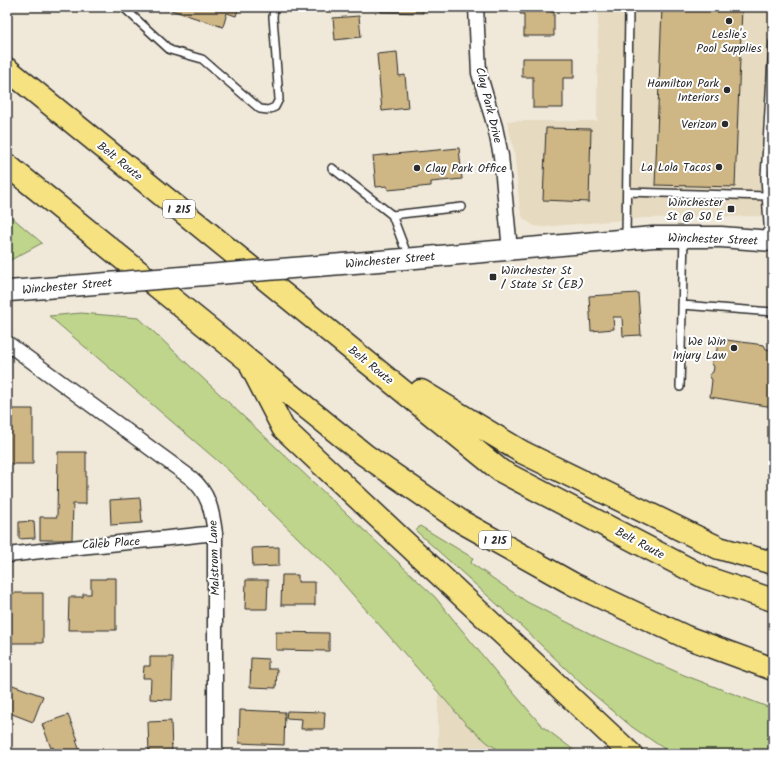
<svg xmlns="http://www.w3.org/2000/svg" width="780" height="761" viewBox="0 0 780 761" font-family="Kalam,sans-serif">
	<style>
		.built { fill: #e6dac0 }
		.green { fill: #bed58b; stroke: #74805b }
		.building { fill: #ceb685; stroke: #2b2b2b }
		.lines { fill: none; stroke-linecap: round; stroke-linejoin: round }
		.lane-casing { stroke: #2b2b2b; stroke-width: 10 }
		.street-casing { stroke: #2b2b2b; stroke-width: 17 }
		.secondary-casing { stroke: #2b2b2b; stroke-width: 23 }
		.highway-casing { stroke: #2b2b2b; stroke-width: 25 }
		.lane { stroke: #fff; stroke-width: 7 }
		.street { stroke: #fff; stroke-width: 14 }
		.secondary { stroke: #fff; stroke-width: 20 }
		.highway { stroke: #f6e281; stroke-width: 22 }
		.secondary-bridge-casing { stroke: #2b2b2b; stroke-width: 23; stroke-linecap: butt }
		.secondary-bridge { stroke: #fff; stroke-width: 20 }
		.poi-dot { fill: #2b2b2b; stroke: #fff; stroke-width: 1.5 }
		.labels { text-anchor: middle; stroke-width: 4; stroke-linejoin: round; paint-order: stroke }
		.shield { fill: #fff; stroke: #6b6b6b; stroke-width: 1 }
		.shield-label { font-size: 11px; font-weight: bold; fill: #2b2b2b }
		.poi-label { font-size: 12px; fill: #2b2b2b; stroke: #fff; text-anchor: end }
		.street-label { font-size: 12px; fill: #2b2b2b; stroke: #fff }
	</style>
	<rect width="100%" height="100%" fill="#f0e9da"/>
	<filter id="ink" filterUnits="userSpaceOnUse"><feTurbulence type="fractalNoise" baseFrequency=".025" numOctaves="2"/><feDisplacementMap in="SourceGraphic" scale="8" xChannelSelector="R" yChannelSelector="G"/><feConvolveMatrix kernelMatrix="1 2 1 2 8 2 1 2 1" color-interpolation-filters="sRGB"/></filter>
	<g filter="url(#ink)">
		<path class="built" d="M598,7H773V216L645,218L543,227L534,226L523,218L520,209L514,151L507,121H597Z
			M438,693L467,725L505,754H438Z"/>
		<path class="green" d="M7,213L42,243L7,262Z
			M81,313L139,318L435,597L500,677L542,726L579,754H505L488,743L467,725L332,571L227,469L49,316Z
			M420,526L473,558L471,563L527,602L599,638L684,675L773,709V754H672L632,727L586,688L519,624L416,531Z"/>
		<path class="building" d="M162,7H239L236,16L227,13L223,27Z
			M381,7H423V13L381,12Z
			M520,7H551V12H554V36H524V14H520Z
			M662,7H742L735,187L655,185Z
			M359,16L361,37L335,40L333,18Z
			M397,52L399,76L405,75L408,108L382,111L377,54Z
			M522,58H574V78H563V108H533V77H522Z
			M546,128L591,129L589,202L543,200Z
			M459,148L462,179L431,182V186L388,190L387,186L376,187L373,156Z
			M638,293L641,335L623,336L622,317H613L614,329L591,331L589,296Z
			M719,339L764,345L766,349L773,350V407L710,397L712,380L709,375L713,372L714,367L711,362L715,359Z
			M7,409H33V464H7Z
			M58,452H86V504H73L72,540H40V517H57Z
			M140,498L142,523L111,525L110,500Z
			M34,521L35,538L19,539V522Z
			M279,547V566L253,567L252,548Z
			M282,575H298V582H315V605H281Z
			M106,578H116V630H68L69,597H83V594H91V579H106Z
			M246,580H268L267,609H245Z
			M7,593H43V643H7Z
			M276,632L329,633V651L276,650Z
			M150,657H173L172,700L150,699L151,678H143L144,666H150Z
			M251,658L268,659V669H277L276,688L250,687Z
			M7,683L43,696L33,722L7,712Z
			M240,710L285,712L284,745L239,743Z
			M287,711L325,712L324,729H301L302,719L286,718Z
			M68,715L78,740H76L81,754H56L53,747L51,748L42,724Z
			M171,721L172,754H149L148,722Z"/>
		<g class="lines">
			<defs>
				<path id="lane" d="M123,7L170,50L202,59L260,109L268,110L275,107L279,99L273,17L274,7
					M332,168L392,215L408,257
					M627,192L767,196
					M392,215L462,207
					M626,237L629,10L627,7
					M769,239L765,177L773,43
					M682,305L773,312
					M680,387L684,237"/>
				<path id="street" d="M476,7L479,73L495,127L501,156L510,250
					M7,343L191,478C209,493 212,511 215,533V754
					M8,555C77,546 146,541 215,533"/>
				<path id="secondary" d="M404,259L653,237H721L773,241"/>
				<path id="highway" d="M7,69L501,471L704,577L773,600
					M7,165L365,455L462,522L573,584L686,637L773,669
					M252,368L283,428L631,754
					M421,391L522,452L719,548L773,563"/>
			</defs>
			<use href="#lane" class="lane-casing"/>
			<use href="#street" class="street-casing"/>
			<use href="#secondary" class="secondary-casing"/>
			<use href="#highway" class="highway-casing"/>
			<use href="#lane" class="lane"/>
			<use href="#street" class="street"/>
			<use href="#secondary" class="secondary"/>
			<use href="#highway" class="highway"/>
			<defs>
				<path id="secondary-bridge" d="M9,291L404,259"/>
			</defs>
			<use href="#secondary-bridge" class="secondary-bridge-casing"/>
			<use href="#secondary-bridge" class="secondary-bridge"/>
		</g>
	</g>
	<g class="poi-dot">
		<circle cx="729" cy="21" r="4"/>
		<circle cx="727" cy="90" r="4"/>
		<circle cx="725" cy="124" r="4"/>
		<circle cx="719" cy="167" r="4"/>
		<circle cx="417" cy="168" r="4"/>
		<rect x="727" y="205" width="8" height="8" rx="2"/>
		<rect x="489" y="273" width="8" height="8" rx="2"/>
		<circle cx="734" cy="348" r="4"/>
	</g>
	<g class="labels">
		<g class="shield">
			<rect x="163" y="200" width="32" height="18" rx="3"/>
			<rect x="479" y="531" width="32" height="18" rx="3"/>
		</g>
		<g class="shield-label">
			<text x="179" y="213">I 215</text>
			<text x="495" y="544">I 215</text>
		</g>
		<g class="poi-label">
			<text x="729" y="38" text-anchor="middle">Leslie's<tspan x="729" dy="14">Pool Supplies</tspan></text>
			<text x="719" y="87">Hamilton Park<tspan x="719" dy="14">Interiors</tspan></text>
			<text x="717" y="128">Verizon</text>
			<text x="711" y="171">La Lola Tacos</text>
			<text x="425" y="172" text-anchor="start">Clay Park Office</text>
			<text x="723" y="206">Winchester<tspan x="723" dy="14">St @ 50 E</tspan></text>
			<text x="501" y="274" text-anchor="start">Winchester St<tspan x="501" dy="14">/ State St (EB)</tspan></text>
			<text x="726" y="345">We Win<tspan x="726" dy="14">Injury Law</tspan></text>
		</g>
		<g class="street-label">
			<text transform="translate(489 105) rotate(76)" y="4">Clay Park Drive</text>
			<text transform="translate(120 161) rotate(39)" y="4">Belt Route</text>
			<text transform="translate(713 239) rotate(2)" y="4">Winchester Street</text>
			<text transform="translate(390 260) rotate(-5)" y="4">Winchester Street</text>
			<text transform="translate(67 286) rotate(-5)" y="4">Winchester Street</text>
			<text transform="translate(371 365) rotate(39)" y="4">Belt Route</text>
			<text transform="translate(111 543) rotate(-4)" y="4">Caleb Place</text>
			<text transform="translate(640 543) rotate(28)" y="4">Belt Route</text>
			<text transform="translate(214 558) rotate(-92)" y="4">Malstrom Lane</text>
		</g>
	</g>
	<rect width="780" height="761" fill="none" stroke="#fff" stroke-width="24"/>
	<rect x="12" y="12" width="756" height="737" fill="none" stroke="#2b2b2b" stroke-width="1.5" filter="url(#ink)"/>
</svg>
